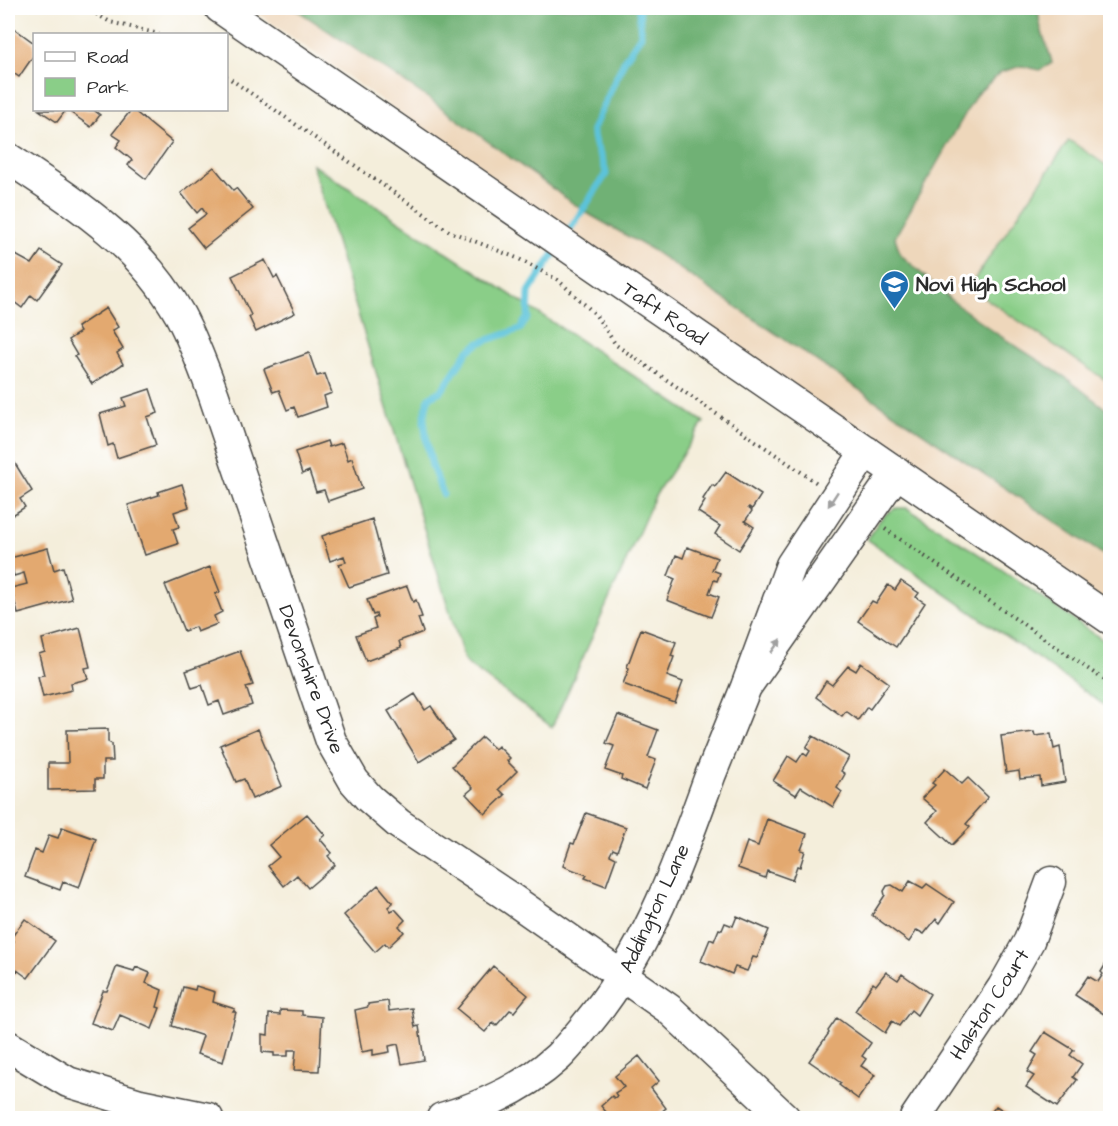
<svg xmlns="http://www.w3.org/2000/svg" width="1118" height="1126" viewBox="0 0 1118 1126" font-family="'Architects Daughter',sans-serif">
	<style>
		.built { fill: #eed7bb }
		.green { fill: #8ace88; stroke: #5a7c5a; stroke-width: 1.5 }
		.forest { fill: #6fb174; stroke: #4d6e50; stroke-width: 1.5 }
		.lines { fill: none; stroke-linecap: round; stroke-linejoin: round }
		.stream { stroke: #5cc3da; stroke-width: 7 }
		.building { fill: #e3a970 }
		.minor-casing { stroke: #494845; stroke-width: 33 }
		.path { stroke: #494845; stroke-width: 4; stroke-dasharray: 1.5 4.5; stroke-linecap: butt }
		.minor { stroke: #fff; stroke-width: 30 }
		.oneway { fill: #a0a0a0 }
		.labels { text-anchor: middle; stroke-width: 6; stroke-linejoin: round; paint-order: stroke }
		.poi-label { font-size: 20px; font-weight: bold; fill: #2b2b2b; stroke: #fff; text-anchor: start }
		.street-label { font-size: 20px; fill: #2b2b2b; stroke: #fff }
	</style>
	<rect width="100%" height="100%" fill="#fff"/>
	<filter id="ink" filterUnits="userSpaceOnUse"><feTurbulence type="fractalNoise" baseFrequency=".0167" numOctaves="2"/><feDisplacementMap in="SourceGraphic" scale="12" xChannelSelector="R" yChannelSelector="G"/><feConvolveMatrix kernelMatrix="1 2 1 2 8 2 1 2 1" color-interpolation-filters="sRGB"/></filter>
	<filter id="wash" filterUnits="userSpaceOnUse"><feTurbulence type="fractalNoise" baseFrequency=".008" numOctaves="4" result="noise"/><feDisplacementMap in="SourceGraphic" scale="24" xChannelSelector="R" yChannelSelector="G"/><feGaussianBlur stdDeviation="1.35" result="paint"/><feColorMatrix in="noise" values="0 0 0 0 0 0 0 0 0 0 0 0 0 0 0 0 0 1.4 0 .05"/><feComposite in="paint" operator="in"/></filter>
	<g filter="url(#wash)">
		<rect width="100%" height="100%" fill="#f4eedb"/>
		<path class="built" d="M250,8H1110V612Z"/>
		<path class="green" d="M1069,140L1110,168V383L969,287Z
			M312,164L704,422L655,496L552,727L465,662Z
			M897,508H907L991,562L1110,645V709L867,539C876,526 882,513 897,508Z"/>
		<path class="forest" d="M294,8H1039C1037,28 1048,44 1052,63L1040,70L1022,66L1001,72L976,95L895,237L900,254L951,300L997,334L1065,377L1110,412V559L652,250L585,212L428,98Z"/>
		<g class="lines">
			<path class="stream" d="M565,237L606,174C605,158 591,145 593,128L625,59L641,35L639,8
				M443,494L432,466L427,443L424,420L427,403L430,397L442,390L468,351L479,343L520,329L528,317L529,292L557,249"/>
		</g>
		<g id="blocks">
			<path class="building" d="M8,24L34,43V55L19,77L8,69Z
				M39,110H66L57,122Z
				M67,110H96L95,111L100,115L91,127Z
				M131,110H133L172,142L146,179L128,165L132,160L116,147L121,140L112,134Z
				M214,167L233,190L236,188L253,209L204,248L188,228L206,214L202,208L197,213L181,193Z
				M41,251L62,265L37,300L31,295L22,308L10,299L8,303V259L10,260L14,254L32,264Z
				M265,260L274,278L277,276L295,313L256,332L249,317L251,315L232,276Z
				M106,308L118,327L112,331L123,349L117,353L123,364L92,384L74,356L77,355L68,340L80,332L77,327Z
				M309,353L317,376L325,374L332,393L324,396L327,407L298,417L294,407L287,410L279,390L273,392L264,369Z
				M150,389L158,413L147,417L156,445L117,458L113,444L108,446L100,414L126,406L123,398Z
				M327,441L329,447L342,443L348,460L352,458L362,489L328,501L324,490L316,492L309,471L302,474L295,452Z
				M8,452L32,491L20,499L25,507L8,518Z
				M726,472L761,495L752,509L749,507L748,508L752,511L745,521L754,527L739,550L715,534L720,526L698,512L705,501L703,499L712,485L715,487Z
				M182,484L189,507L174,512L179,527L173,529L178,544L145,555L128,505L159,495L158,492Z
				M372,519L387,575L349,587L339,564L346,562L344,556L330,561L322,536Z
				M687,547L717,558L712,570L720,573L717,581L714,580L709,593L719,597L711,617L667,600L675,579L668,576L676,555L683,558Z
				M48,548L54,570L63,567L72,599L18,614L11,588L27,584L24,573L14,576L10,558Z
				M210,567L220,592L215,594L222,612L214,616L217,624L197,632L195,627L184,631L165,585Z
				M901,581L919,593L916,597L925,603L896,647L858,621L872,601L876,603L888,585L895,590Z
				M407,586L413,602L416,600L422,617L418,618L423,632L399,641L401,648L366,661L356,635L376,628L373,619L377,617L376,614L373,615L367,600Z
				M80,628L90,667L85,668L88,679L71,683L72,690L43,697L38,676L44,675L39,654L45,652L42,639Z
				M641,629L676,642L671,656L674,657L667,676L683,682L675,703L623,684L629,668L627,667Z
				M240,651L253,685L246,687L252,705L224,715L219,701L209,705L202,685L192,688L186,671Z
				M861,663L889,683L870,709L867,707L858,720L846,711L842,716L816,697L826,681L832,685L848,666L856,671Z
				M415,694L425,710L431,706L454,740L419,762L388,711Z
				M618,715L658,730L648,757L656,760L645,789L621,779L622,776L605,770L614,746L606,743Z
				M108,729V742L112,744L113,761H103V779H95V789L48,790V763H68L67,730Z
				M258,729L282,786L252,799L244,779L236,782L220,745Z
				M1034,732L1035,736L1051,734L1054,749L1060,747L1065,782L1041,786L1040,777L1020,779L1019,771L1006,773L1001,736Z
				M813,736L849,757L841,771L845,774L837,788L842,792L833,807L801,787L796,795L773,781L788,756L797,762L803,753L807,756L810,751L806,748Z
				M482,737L495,749L498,746L510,758L507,761L517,771L499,789L505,795L485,814L466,794L473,788L452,766Z
				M945,769L962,784L968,778L988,797L973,814L974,815L966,824L970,827L952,845L927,822L937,811L922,798L935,785L932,783Z
				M586,813L626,827L617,851L613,849L610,855L616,858L606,886L585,878L587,875L563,866L571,843L574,844Z
				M307,814L325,835L320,839L332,853L328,856L335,865L308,888L297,875L284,886L268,866L279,857L269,845Z
				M767,819L807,834L801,850L805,851L800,867L797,866L792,880L767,871L765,878L738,868L747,842L758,846Z
				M62,827L96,839L79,888L63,882L60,890L25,877L35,850L42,853L49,835L58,838Z
				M910,881L923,888L927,884L954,902L940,923L936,919L924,934L917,930L909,942L872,915L885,895L884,891L887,886L892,885L903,892Z
				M378,885L393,903L388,907L391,911L395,909L405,920L399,926L404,932L388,947L385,943L375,952L344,915Z
				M737,916L769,930L757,958L753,957L747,971L735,967L732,974L701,961L710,939L714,941L719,929L722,930L725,923L733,926Z
				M25,919L55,941L28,978L17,970L10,980L8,978V948L14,941L11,938Z
				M1107,962L1110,964V1018L1075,995L1088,976L1098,982L1103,974L1101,972Z
				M117,966L134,971L136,967L150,973L146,983L162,990L157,1007L160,1008L152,1029L120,1015L113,1031L91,1023L103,991H107Z
				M493,966L528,995L514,1012L510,1010L496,1026L493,1023L485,1032L457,1009Z
				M886,972L898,980L902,974L930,994L917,1015L911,1010L899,1026L892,1021L885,1033L855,1011L873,983L876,985Z
				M196,986L215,992L213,1002L235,1009L233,1012H236L223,1062L197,1054L203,1036L172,1026L183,987L195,990Z
				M388,1001L389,1011L412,1008L415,1027L419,1026L424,1060L402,1064L398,1044L389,1046L390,1052L373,1055V1050L362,1052L355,1010L368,1007V1004Z
				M280,1010L302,1011V1015L322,1017L319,1071L294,1070L296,1050H288V1056H274V1053L262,1052V1034L268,1035L269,1014L280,1015Z
				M837,1018L871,1043L862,1056L866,1059L861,1066L875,1075L858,1099L839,1085L841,1083L809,1061L829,1033L828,1031Z
				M1045,1032L1074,1050L1070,1055L1082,1064L1073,1077L1077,1080L1057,1107L1026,1087L1034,1076L1027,1072L1037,1055L1032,1052Z
				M639,1056L659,1081L651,1088L666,1108L655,1117L657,1118H611L601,1106L612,1096L614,1098L617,1096L615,1093L624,1087L615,1076Z
				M996,1106L1015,1118H987Z"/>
		</g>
	</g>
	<g filter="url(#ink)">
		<use href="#blocks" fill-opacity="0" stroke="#494845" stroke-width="1.5"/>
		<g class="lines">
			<defs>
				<path id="minor" d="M220,8L1110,619
					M8,158C75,203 139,242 180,315C194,341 204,369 214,396L331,741L354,781L369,798L399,824L512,899L669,1009L785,1118
					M866,451L791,565L746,687L897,472
					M8,1046L68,1082L140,1104L208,1118
					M442,1118C484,1106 525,1087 558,1057C574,1041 588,1023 602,1005C654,934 680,858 710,776C722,746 734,717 746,687
					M915,1118L1003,987L1029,941L1051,882"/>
			</defs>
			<use href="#minor" class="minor-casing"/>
			<path class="path" d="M86,8L110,22L159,34
				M226,76L449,231L517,258L558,280L595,314L616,345L817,483
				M885,529L1110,684"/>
			<use href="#minor" class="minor"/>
		</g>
		<defs><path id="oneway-solid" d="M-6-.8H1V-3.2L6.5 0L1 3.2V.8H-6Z" transform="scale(1.5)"/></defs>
		<g class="oneway">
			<use href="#oneway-solid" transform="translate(833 499) rotate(123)"/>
			<use href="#oneway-solid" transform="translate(776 646) rotate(-54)"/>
		</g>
	</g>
	<defs>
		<symbol id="school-pin" viewBox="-11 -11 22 30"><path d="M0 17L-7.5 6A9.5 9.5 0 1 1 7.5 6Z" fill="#1f6fb2" stroke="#fff"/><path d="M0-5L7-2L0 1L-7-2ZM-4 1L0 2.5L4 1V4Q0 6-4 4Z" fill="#fff"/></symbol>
	</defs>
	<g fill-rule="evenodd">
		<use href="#school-pin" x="878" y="268" width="33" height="45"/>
	</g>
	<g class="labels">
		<g class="poi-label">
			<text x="916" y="291">Novi High School</text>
		</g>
		<g class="street-label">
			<text transform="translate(665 313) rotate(34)" y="7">Taft Road</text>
			<text transform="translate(312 679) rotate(70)" y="7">Devonshire Drive</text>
			<text transform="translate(654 908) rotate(-65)" y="7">Addington Lane</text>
			<text transform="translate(989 1004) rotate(-57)" y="7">Halston Court</text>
		</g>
	</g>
	<rect width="1118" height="1126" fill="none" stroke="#fff" stroke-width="30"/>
	<rect x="33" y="33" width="195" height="78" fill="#ffffff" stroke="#aaaaaa" stroke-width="1.5"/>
	<rect x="45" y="52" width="30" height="9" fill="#ffffff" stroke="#aaaaaa" stroke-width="1.5"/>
	<text x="87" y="63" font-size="18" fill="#2b2b2b">Road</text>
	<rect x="45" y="78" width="30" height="18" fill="#8ace88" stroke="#aaaaaa" stroke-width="1.5"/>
	<text x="87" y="93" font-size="18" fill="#2b2b2b">Park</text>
</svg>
